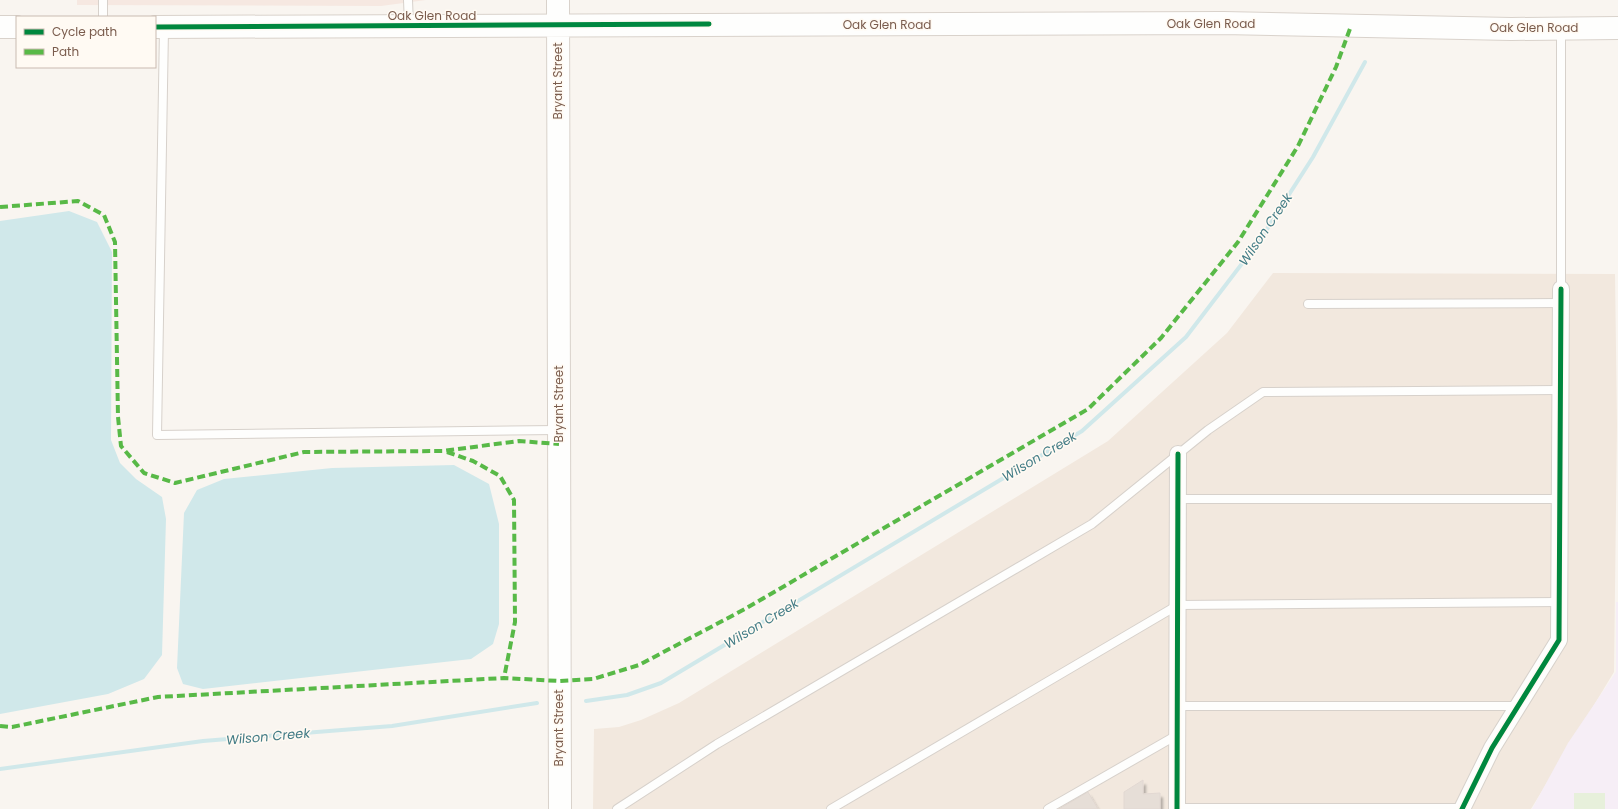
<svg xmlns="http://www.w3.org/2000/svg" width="1618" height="809" viewBox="0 0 1618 809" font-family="Poppins,sans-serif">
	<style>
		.residential { fill: #f2e8de }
		.commercial { fill: #f6e8e1 }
		.education { fill: #f6eef6 }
		.green { fill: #e7f0db }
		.water { fill: #d0e8ea }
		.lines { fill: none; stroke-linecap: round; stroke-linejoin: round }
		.stream { stroke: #d0e8ea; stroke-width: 4 }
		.building { fill: #e6ded7; stroke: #e2d8d2; filter: url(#shadow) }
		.service-casing { stroke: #d7d1cb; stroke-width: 10 }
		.minor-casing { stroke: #d7d1cb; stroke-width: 18 }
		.secondary-casing { stroke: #d9d2cb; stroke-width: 24 }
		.service { stroke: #fefefd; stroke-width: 8 }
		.minor { stroke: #fefefd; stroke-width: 16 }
		.secondary { stroke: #fefefd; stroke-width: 22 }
		.quiet { stroke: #58b947; stroke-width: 4; stroke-dasharray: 8 4; stroke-linecap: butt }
		.cycleway-casing { stroke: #fffaf3; stroke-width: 8 }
		.cycleway { stroke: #00873e; stroke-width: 5 }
		.labels { text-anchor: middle; stroke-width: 3; stroke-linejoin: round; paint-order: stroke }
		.street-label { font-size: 12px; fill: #7a5c4d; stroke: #fffaf3 }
		.water-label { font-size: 13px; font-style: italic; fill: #437c86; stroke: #fffaf3 }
	</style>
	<defs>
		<filter id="shadow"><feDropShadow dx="2.5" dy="4.5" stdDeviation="1" flood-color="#0004"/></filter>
	</defs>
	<rect width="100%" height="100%" fill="#f9f5f0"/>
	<path class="residential" d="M1273,273L1615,274L1617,425L1614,672L1531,809H593L594,729L619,727L641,720L679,703L1108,441L1227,333Z"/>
	<path class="commercial" d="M77,0H426L381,6L77,5Z"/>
	<path class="education" d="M1616,602H1618V809H1532L1568,743L1616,672Z"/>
	<path class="green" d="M1574,793H1605V809H1574Z"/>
	<path class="water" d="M69,211L97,222L112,252L111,440L120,463L136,479L162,497L166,519L162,655L144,679L108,694L0,714V221Z
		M454,465L489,484L499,524V624L493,644L471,659L203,689L183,684L177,668L184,513L197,490L224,479L332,468Z"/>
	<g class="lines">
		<path class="stream" d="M586,701L627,695L661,683L1082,431L1186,337L1260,240L1313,157L1365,62
			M0,769L203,741L392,726L537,703"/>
	</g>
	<path class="building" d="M1143,780V794L1160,793V809H1124V792Z
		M1088,792L1098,809H1059Z"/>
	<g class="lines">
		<defs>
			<path id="service" d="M103,0V17
				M408,0L409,25
				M164,29L157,435L558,430
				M1561,29V289
				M1308,304L1561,303
				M1178,499H1560
				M1177,706H1518
				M1177,808H1462
				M617,809L717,744L1092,524L1208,430L1263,392L1561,390
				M831,809L1178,605L1560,602
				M1048,809L1177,735"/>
			<path id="minor" d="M1177,809L1178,454
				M1462,809L1492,748L1559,640L1561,289"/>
			<path id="secondary" d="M558,0L560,809
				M0,27H17
				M155,27L1223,23L1511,29L1618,28"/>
		</defs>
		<use href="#service" class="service-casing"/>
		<use href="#minor" class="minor-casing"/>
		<use href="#secondary" class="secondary-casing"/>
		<use href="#service" class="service"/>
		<use href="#minor" class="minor"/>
		<use href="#secondary" class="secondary"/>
		<path class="quiet" d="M0,207L78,201L104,215L115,242L118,417L121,446L144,473L175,483L304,452L443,451L519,441L559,444
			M447,452L473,461L500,476L514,500L515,622L504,678
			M0,726L12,727L158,697L504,678L559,681L593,679L639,665L745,609L1088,409L1161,338L1238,242L1298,146L1336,67L1351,26"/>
		<defs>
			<path id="cycleway" d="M155,27L709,24
				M1177,809L1178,454
				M1462,809L1492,748L1559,640L1561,289"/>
		</defs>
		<use href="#cycleway" class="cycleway-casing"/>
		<use href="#cycleway" class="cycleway"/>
	</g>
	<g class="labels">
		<g class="street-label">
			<text x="432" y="20">Oak Glen Road</text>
			<text x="1211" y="28">Oak Glen Road</text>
			<text x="887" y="29">Oak Glen Road</text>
			<text x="1534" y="32">Oak Glen Road</text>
			<text transform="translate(558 81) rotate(-90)" y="4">Bryant Street</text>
			<text transform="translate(559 404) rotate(-90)" y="4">Bryant Street</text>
			<text transform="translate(559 728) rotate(-90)" y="4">Bryant Street</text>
		</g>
		<g class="water-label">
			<text transform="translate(1265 229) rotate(-56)" y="5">Wilson Creek</text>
			<text transform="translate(1039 456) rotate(-31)" y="5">Wilson Creek</text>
			<text transform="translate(761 623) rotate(-31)" y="5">Wilson Creek</text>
			<text transform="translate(268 736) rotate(-5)" y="5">Wilson Creek</text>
		</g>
	</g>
	<rect x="16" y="16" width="140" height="52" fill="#fffaf3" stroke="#cabbb1"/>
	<rect x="24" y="29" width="20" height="6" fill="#00873e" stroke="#cabbb1"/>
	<text x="52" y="36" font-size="12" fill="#7a5c4d">Cycle path</text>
	<rect x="24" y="49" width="20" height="6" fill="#58b947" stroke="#cabbb1"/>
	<text x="52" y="56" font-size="12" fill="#7a5c4d">Path</text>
</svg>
